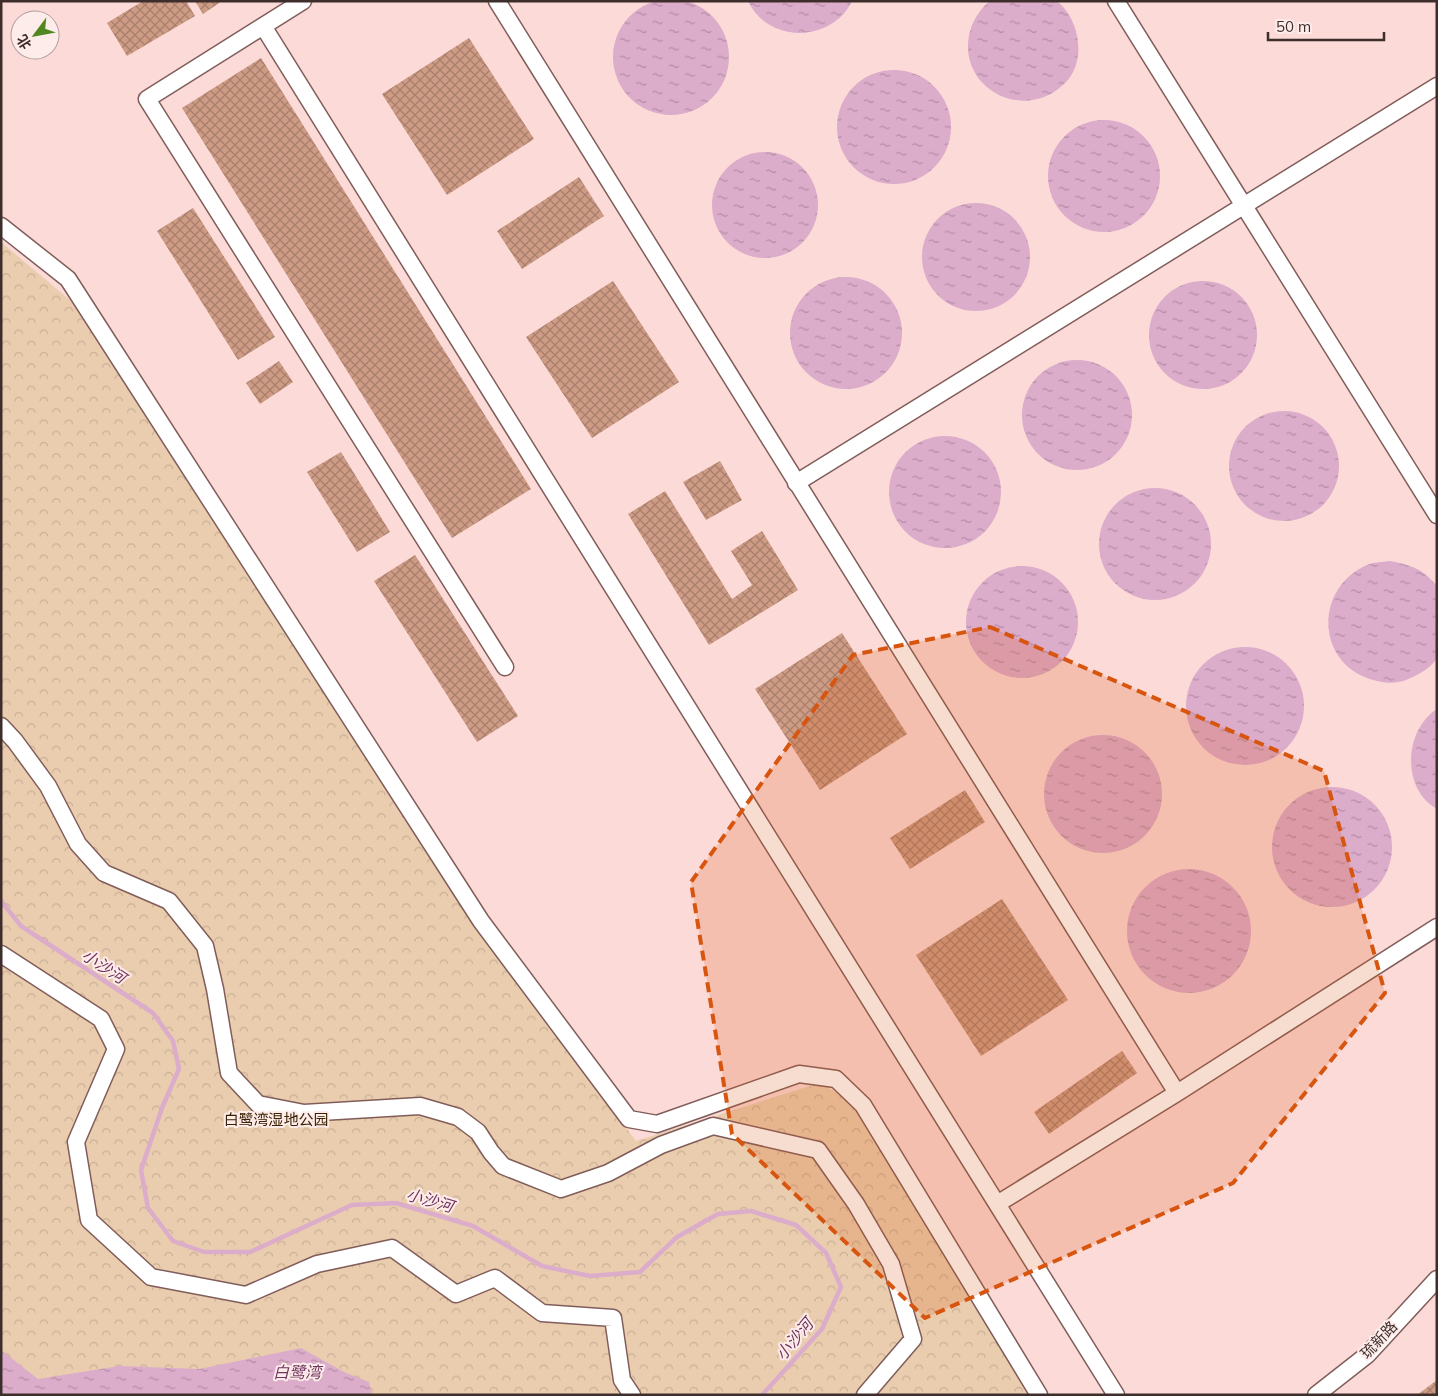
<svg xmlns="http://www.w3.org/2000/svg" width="1438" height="1396" viewBox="0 0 1438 1396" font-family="Mulish,'Noto Sans SC',sans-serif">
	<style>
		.forest { fill: url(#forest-crowns) }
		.water { fill: url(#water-ripples) }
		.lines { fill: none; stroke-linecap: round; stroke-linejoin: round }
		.stream { stroke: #dcaccb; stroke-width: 4.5 }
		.building { fill: url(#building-cross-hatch) }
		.minor-casing { stroke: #815d5a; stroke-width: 19 }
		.minor { stroke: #fff; stroke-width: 16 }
		.marked { fill: #d7550f; fill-opacity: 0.2; stroke: #d7550f; stroke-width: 4; stroke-dasharray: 10 6; stroke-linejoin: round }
		.labels { text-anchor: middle; stroke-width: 4; stroke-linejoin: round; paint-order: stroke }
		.park-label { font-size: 15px; fill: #3c2202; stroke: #fdecea }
		.street-label { font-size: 15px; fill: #3d2e2c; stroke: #fdecea }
		.water-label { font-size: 16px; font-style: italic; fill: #70355e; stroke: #fdecea }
	</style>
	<defs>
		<pattern id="forest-crowns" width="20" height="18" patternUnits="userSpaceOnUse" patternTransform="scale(1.25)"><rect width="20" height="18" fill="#eacdae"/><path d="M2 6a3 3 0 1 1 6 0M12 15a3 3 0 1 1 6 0" fill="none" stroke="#cab096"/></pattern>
		<pattern id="water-ripples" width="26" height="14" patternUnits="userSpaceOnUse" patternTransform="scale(1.25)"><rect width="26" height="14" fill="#dcaccb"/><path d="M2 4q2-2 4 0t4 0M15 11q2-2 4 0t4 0" fill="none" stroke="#b48ca5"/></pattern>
		<pattern id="building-cross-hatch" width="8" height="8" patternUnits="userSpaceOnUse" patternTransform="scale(1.25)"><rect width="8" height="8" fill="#ce9b84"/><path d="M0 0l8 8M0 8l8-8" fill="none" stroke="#a87f6c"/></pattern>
	</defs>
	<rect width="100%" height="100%" fill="#fcdad7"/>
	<path class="forest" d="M1,242L70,300L475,925L636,1141L819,1083L856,1103L1028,1395H1Z"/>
	<path class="water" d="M613 57a58 58 0 1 1 116 0a58 58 0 1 1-116 0Z
		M748,1H852C832,43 768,44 748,1Z
		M990,1C1007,1 1024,1 1040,1C1044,1 1052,0 1055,1C1061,3 1066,10 1069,15C1081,35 1083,64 1066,82C1023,127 950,84 972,25C976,16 982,7 990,1Z
		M837 127a57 57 0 1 1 114 0a57 57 0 1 1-114 0Z
		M1048 176a56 56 0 1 1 112 0a56 56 0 1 1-112 0Z
		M712 205a53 53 0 1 1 106 0a53 53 0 1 1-106 0Z
		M922 257a54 54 0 1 1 108 0a54 54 0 1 1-108 0Z
		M790 333a56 56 0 1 1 112 0a56 56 0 1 1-112 0Z
		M1149 335a54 54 0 1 1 108 0a54 54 0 1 1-108 0Z
		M1022 415a55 55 0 1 1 110 0a55 55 0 1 1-110 0Z
		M1229 466a55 55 0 1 1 110 0a55 55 0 1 1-110 0Z
		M889 492a56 56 0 1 1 112 0a56 56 0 1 1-112 0Z
		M1099 544a56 56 0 1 1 112 0a56 56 0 1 1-112 0Z
		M1390,561C1411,565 1423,569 1437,586V658C1430,669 1418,675 1406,680C1396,684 1383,683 1373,680C1315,664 1314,588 1367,565C1374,562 1383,562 1390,561Z
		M966 622a56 56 0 1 1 112 0a56 56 0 1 1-112 0Z
		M1186 706a59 59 0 1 1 118 0a59 59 0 1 1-118 0Z
		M1437,709V809C1401,789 1404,730 1437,709Z
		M1044 794a59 59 0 1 1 118 0a59 59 0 1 1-118 0Z
		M1272 847a60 60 0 1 1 120 0a60 60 0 1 1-120 0Z
		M1127 931a62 62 0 1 1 124 0a62 62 0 1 1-124 0Z
		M301,1348L344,1372L369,1382L372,1395H1V1350L38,1379L119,1366L199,1369Z"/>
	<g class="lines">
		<path class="stream" d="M1,901L21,926L153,1013L173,1041L179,1069L162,1108L141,1170L148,1208L173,1241L204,1252H250L352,1205L396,1203L473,1226L542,1266L590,1276L640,1272L677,1237L718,1214L751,1211L796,1225L826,1253L841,1287L822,1329L762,1395"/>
	</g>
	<path class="building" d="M143,1H186L195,16L127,56L107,23Z
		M195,1H222L203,14Z
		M469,38L534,139L447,195L382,94Z
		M261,58L531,489L452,538L182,108Z
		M579,177L604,216L522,269L497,231Z
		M193,208L275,337L238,360L157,231Z
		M613,281L679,382L592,438L526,337Z
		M279,361L293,382L260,404L246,383Z
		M341,452L390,532L357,552L307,472Z
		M720,461L742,500L706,520L683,482Z
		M665,491L732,599L752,585L731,551L762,531L798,590L709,645L628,514Z
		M415,555L518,716L477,742L374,581Z
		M842,633L907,734L820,790L755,689Z
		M965,790L985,822L910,869L890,838Z
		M1002,899L1068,1000L981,1056L916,955Z
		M1122,1051L1137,1073L1049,1134L1034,1112Z
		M1437,1380V1395H1417Z"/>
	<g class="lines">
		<defs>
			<path id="minor" d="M303,1L147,99L505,667
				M497,1L1177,1093
				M1116,1L1437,515
				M263,26L1116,1395
				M1,226L68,279L481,921L629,1119L657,1124L799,1074L836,1079L863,1105L1039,1395
				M796,483L1437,86
				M1,726L15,741L48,786L78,844L104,873L169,901L205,946L215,989L229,1073L258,1104L304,1113L420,1106L458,1117L478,1132L491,1152L503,1166L561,1189L608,1173L661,1145L713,1126L818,1150L856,1204L891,1264L913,1339L865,1395
				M1,954L101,1019L116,1049L76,1142L89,1220L151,1277L246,1295L317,1264L392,1248L456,1294L495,1278L542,1313L613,1318L622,1380L632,1395
				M997,1204L1177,1093L1437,927
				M1316,1395L1367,1355L1437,1279"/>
		</defs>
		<use href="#minor" class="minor-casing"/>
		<use href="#minor" class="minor"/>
	</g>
	<path class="marked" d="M990,627L1324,771L1385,993L1233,1183L925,1318L732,1134L691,882L853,655Z"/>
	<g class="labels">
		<g class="park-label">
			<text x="276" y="1125">白鹭湾湿地公园</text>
		</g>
		<g class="street-label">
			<text transform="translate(1379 1340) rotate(-46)" y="5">琉新路</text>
		</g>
		<g class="water-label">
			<text transform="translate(104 966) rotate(33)" y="6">小沙河</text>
			<text transform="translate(430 1200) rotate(16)" y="6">小沙河</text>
			<text transform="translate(794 1339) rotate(-50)" y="6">小沙河</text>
			<text x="297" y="1378">白鹭湾</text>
		</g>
	</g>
	<rect width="1438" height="1396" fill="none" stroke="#3d2e2c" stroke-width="5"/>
	<g transform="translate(35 35) rotate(238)"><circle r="24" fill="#fdecea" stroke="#b0a09e"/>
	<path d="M0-4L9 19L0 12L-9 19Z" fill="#508721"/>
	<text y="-8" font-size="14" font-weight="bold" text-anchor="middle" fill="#3d2e2c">北</text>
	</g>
	<path d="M1268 32v8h116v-8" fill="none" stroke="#3d2e2c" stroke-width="2.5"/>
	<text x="1276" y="32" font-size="15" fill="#3d2e2c" stroke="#fdecea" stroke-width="4" paint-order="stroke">50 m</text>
</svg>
